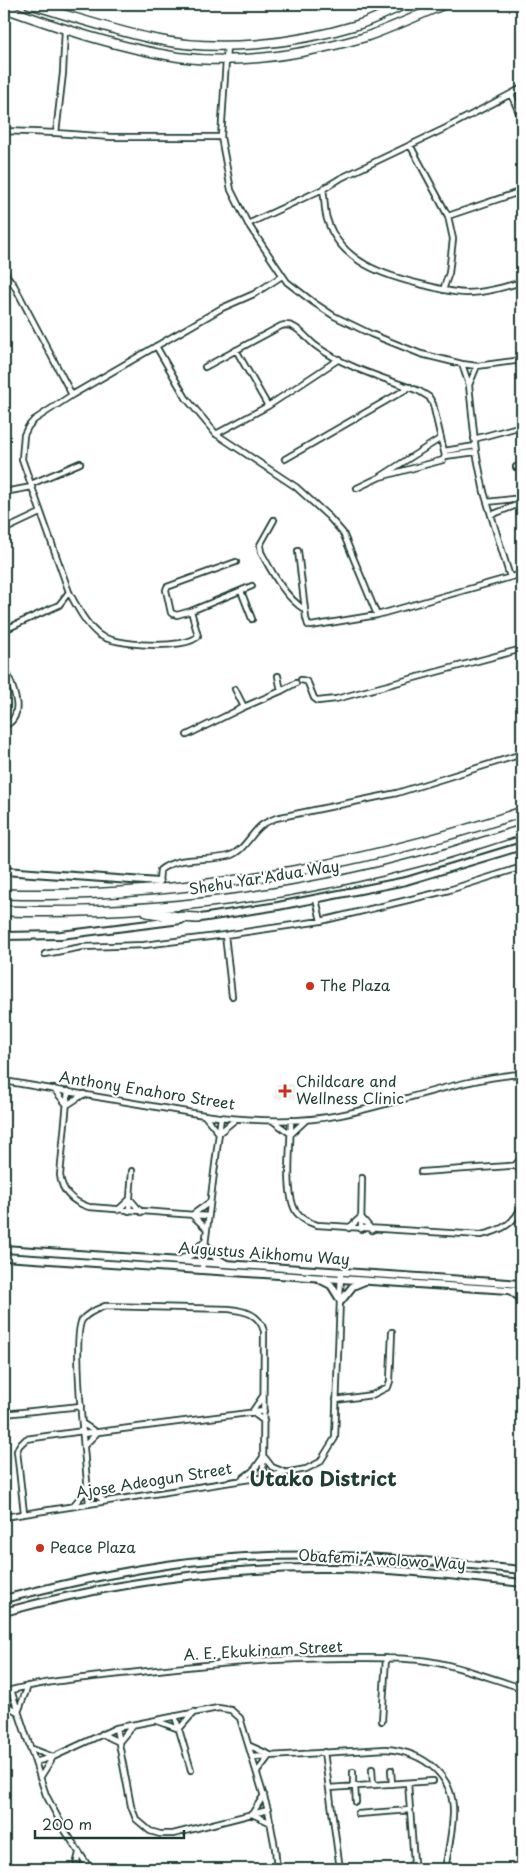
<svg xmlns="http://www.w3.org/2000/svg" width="526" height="1873" viewBox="0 0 526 1873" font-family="'Playpen Sans',sans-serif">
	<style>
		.built { fill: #eef1f0 }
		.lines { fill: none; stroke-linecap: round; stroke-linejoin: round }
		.street-casing { stroke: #1f3d34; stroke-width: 8 }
		.secondary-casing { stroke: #1f3d34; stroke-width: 10 }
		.primary-casing { stroke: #1f3d34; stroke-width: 11 }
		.highway-casing { stroke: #1f3d34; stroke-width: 12 }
		.street { stroke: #fff; stroke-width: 4.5 }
		.secondary { stroke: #fff; stroke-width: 6 }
		.primary { stroke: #fff; stroke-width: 8 }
		.highway { stroke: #fff; stroke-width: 9 }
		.poi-dot { fill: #c8321e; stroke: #fff; stroke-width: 2 }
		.labels { text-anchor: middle; stroke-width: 4.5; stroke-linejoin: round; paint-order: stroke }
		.street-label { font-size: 15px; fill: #1f3d34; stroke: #fff }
		.poi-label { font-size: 15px; fill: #1f3d34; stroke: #fff; text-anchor: start }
		.district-label { font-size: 20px; font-weight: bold; fill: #1f3d34; stroke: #fff }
	</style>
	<rect width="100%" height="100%" fill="#fff"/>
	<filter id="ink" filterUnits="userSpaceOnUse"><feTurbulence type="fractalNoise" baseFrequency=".02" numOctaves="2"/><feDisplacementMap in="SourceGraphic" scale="10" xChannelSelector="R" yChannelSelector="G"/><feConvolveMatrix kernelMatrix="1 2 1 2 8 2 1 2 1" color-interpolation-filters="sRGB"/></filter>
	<g filter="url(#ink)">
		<path class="built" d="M276,1084H294L295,1099H274Z"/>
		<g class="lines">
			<defs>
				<path id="street" d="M227,45L221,137L231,190L248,224L287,282L313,302L334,316L371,334L421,354L462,364L477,366L522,360
					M511,94L522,120
					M4,131L56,133L63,73L65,28
					M56,133L111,137H221
					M410,145L448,216L453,239L449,273L443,290
					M323,189C325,199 324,210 327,219C340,262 385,276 424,285C438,288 451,293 466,293C485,293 504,287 522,282
					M448,216L522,191
					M248,224L323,189L341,178L446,128L522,88
					M4,272L14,285L72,395
					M156,346L186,398L216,434L296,487L329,517L343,533L377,615
					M236,350L268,406
					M462,364L469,385L476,452L484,492L510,577
					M205,367L281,326C296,321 305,338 316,346C346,368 384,378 419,391L429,397L433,404L445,456
					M469,385L477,366
					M216,434L268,406L339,359
					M474,439L522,426
					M444,451L475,446
					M285,459L410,387
					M516,467L522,466
					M380,477L443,460L445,456L476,452
					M31,484L80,463
					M357,488L380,477L441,438
					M4,492L32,487
					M487,502L522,498
					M491,515L522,503
					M274,520L260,545L261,552C273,574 284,596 305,610
					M4,530L40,513
					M298,551L306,618L308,625L311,626L377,615L522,574
					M241,591L252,619
					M69,592C77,607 85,623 98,634C112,646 187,650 198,636L191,611L252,586
					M191,611L177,615L171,613L166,590L167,587L236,562
					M4,630L59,605L69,592L22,459L24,435L28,427L34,420L72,395L222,308L254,294L282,276
					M4,665C10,682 29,716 4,726
					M278,676L281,691
					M301,680L306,681L308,683L314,698L318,701L336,699L522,649
					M235,689L244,707L281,691L296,683
					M187,735L244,707
					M159,882L160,870C180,855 205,862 228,856C244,852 250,834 262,825C266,822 272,820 276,818L397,793L522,754
					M316,899L321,921
					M225,935L232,996
					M45,954L82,947L144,945L225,935L321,921L449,890L522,867
					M4,1081L204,1115C248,1121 296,1124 340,1115C400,1103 462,1078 522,1074
					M54,1089L67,1105L84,1094
					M68,1091L60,1175C62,1193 73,1202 89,1207L208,1216
					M204,1115L219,1133L236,1119
					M291,1120C291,1143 284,1196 297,1213C302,1220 309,1222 317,1225L481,1235C500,1231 515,1224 522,1205
					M273,1121L291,1134L306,1120
					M522,1158L515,1165L522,1172
					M421,1172L522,1165
					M118,1210L130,1199L141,1212
					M129,1211L132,1171
					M206,1228L192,1215L210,1202
					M349,1228L361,1217L372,1230
					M361,1229L362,1178
					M202,1269L221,1117
					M263,1396L252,1412L264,1421
					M336,1400L372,1395L388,1387L390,1381L392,1332
					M4,1414L81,1406
					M82,1423L97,1433L84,1446
					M83,1434L264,1411
					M265,1458L272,1467L284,1472
					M243,1478L254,1470L263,1457
					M89,1504C87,1475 71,1338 82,1320C87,1313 97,1309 105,1306L229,1309C244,1311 259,1313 264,1331L263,1477
					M73,1506L88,1488L104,1501
					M24,1513L17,1451L19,1446L26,1439L83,1431
					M4,1517L263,1477L306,1469L320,1462L335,1438L341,1271
					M11,1690L46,1795L64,1829L90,1869
					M4,1692C48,1680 94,1677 139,1672C207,1664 275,1658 344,1658C369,1658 395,1657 420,1660C455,1664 489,1678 522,1688
					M4,1704L18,1712L28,1686
					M175,1716L191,1770
					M157,1721L179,1729L194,1712
					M382,1721L386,1658
					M116,1728L131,1806L136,1819L150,1831L160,1834H173L268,1810
					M102,1734L119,1742L133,1725
					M250,1746L270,1755L257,1772
					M30,1748L53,1757L40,1778
					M324,1752L340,1869
					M253,1757L386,1749C423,1752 455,1775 453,1815C452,1833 448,1852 445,1869
					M35,1762L53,1757L116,1728L218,1708L231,1710L240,1718L268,1810L275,1848L277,1869
					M372,1769L373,1785
					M391,1770L392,1784
					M353,1772V1786
					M355,1786L356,1802
					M329,1788L433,1781
					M264,1795L252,1814L271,1823
					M358,1814L410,1810
					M75,1869L79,1853
					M397,1869L410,1867L414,1862L408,1783"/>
				<path id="secondary" d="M4,871L159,882
					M194,919L278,906L406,881L522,846
					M4,936L61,935L181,920
					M4,1249L522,1284
					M4,1257L522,1291
					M182,1259L192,1254L204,1243L216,1258L225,1263
					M319,1279L331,1285L341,1301L353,1286L365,1281
					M511,1291L522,1299
					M4,1599C75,1581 146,1565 220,1559C321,1550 422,1560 522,1570
					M4,1612C112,1583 217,1567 330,1568C394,1568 458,1576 522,1583"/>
				<path id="primary" d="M29,4C70,16 112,30 154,39C219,53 294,44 357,25C374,20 390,11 406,4
					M4,8C60,28 119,48 178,57C237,65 305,54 362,38C390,29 418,15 446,4"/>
				<path id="highway" d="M4,894C179,899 357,867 522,812
					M4,911C143,915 286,898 421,861C455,852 489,840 522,830
					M147,912L178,917L198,918"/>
			</defs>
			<use href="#street" class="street-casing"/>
			<use href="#secondary" class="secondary-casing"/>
			<use href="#primary" class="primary-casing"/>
			<use href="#highway" class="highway-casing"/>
			<use href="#street" class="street"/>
			<use href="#secondary" class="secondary"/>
			<use href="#primary" class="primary"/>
			<use href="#highway" class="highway"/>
		</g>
	</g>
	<g class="poi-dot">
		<circle cx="310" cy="986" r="5"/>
		<path d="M282.5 1083.5h5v5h5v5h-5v5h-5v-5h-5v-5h5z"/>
		<circle cx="40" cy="1548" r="5"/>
	</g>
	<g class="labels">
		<g class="street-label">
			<text transform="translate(264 878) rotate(-9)" y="5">Shehu Yar'Adua Way</text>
			<text transform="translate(147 1091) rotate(9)" y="5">Anthony Enahoro Street</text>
			<text transform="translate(264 1254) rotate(4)" y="5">Augustus Aikhomu Way</text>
			<text transform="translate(154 1481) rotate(-9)" y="5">Ajose Adeogun Street</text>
			<text transform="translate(382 1560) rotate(3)" y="5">Obafemi Awolowo Way</text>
			<text transform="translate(263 1651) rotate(-3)" y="5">A. E. Ekukinam Street</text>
		</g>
		<g class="poi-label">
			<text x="320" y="991">The Plaza</text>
			<text x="296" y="1087">Childcare and<tspan x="296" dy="17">Wellness Clinic</tspan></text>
			<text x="50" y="1553">Peace Plaza</text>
		</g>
		<g class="district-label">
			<text x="323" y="1486">Utako District</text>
		</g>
	</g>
	<rect width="526" height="1873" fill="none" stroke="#fff" stroke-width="20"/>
	<rect x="10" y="10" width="506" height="1853" fill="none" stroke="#1f3d34" stroke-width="2" filter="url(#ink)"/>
	<path d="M35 1830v8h149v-8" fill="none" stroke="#1f3d34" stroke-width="2.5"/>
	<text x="42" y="1830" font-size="15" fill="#1f3d34" stroke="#ffffff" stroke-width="4" paint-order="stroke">200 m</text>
</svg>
